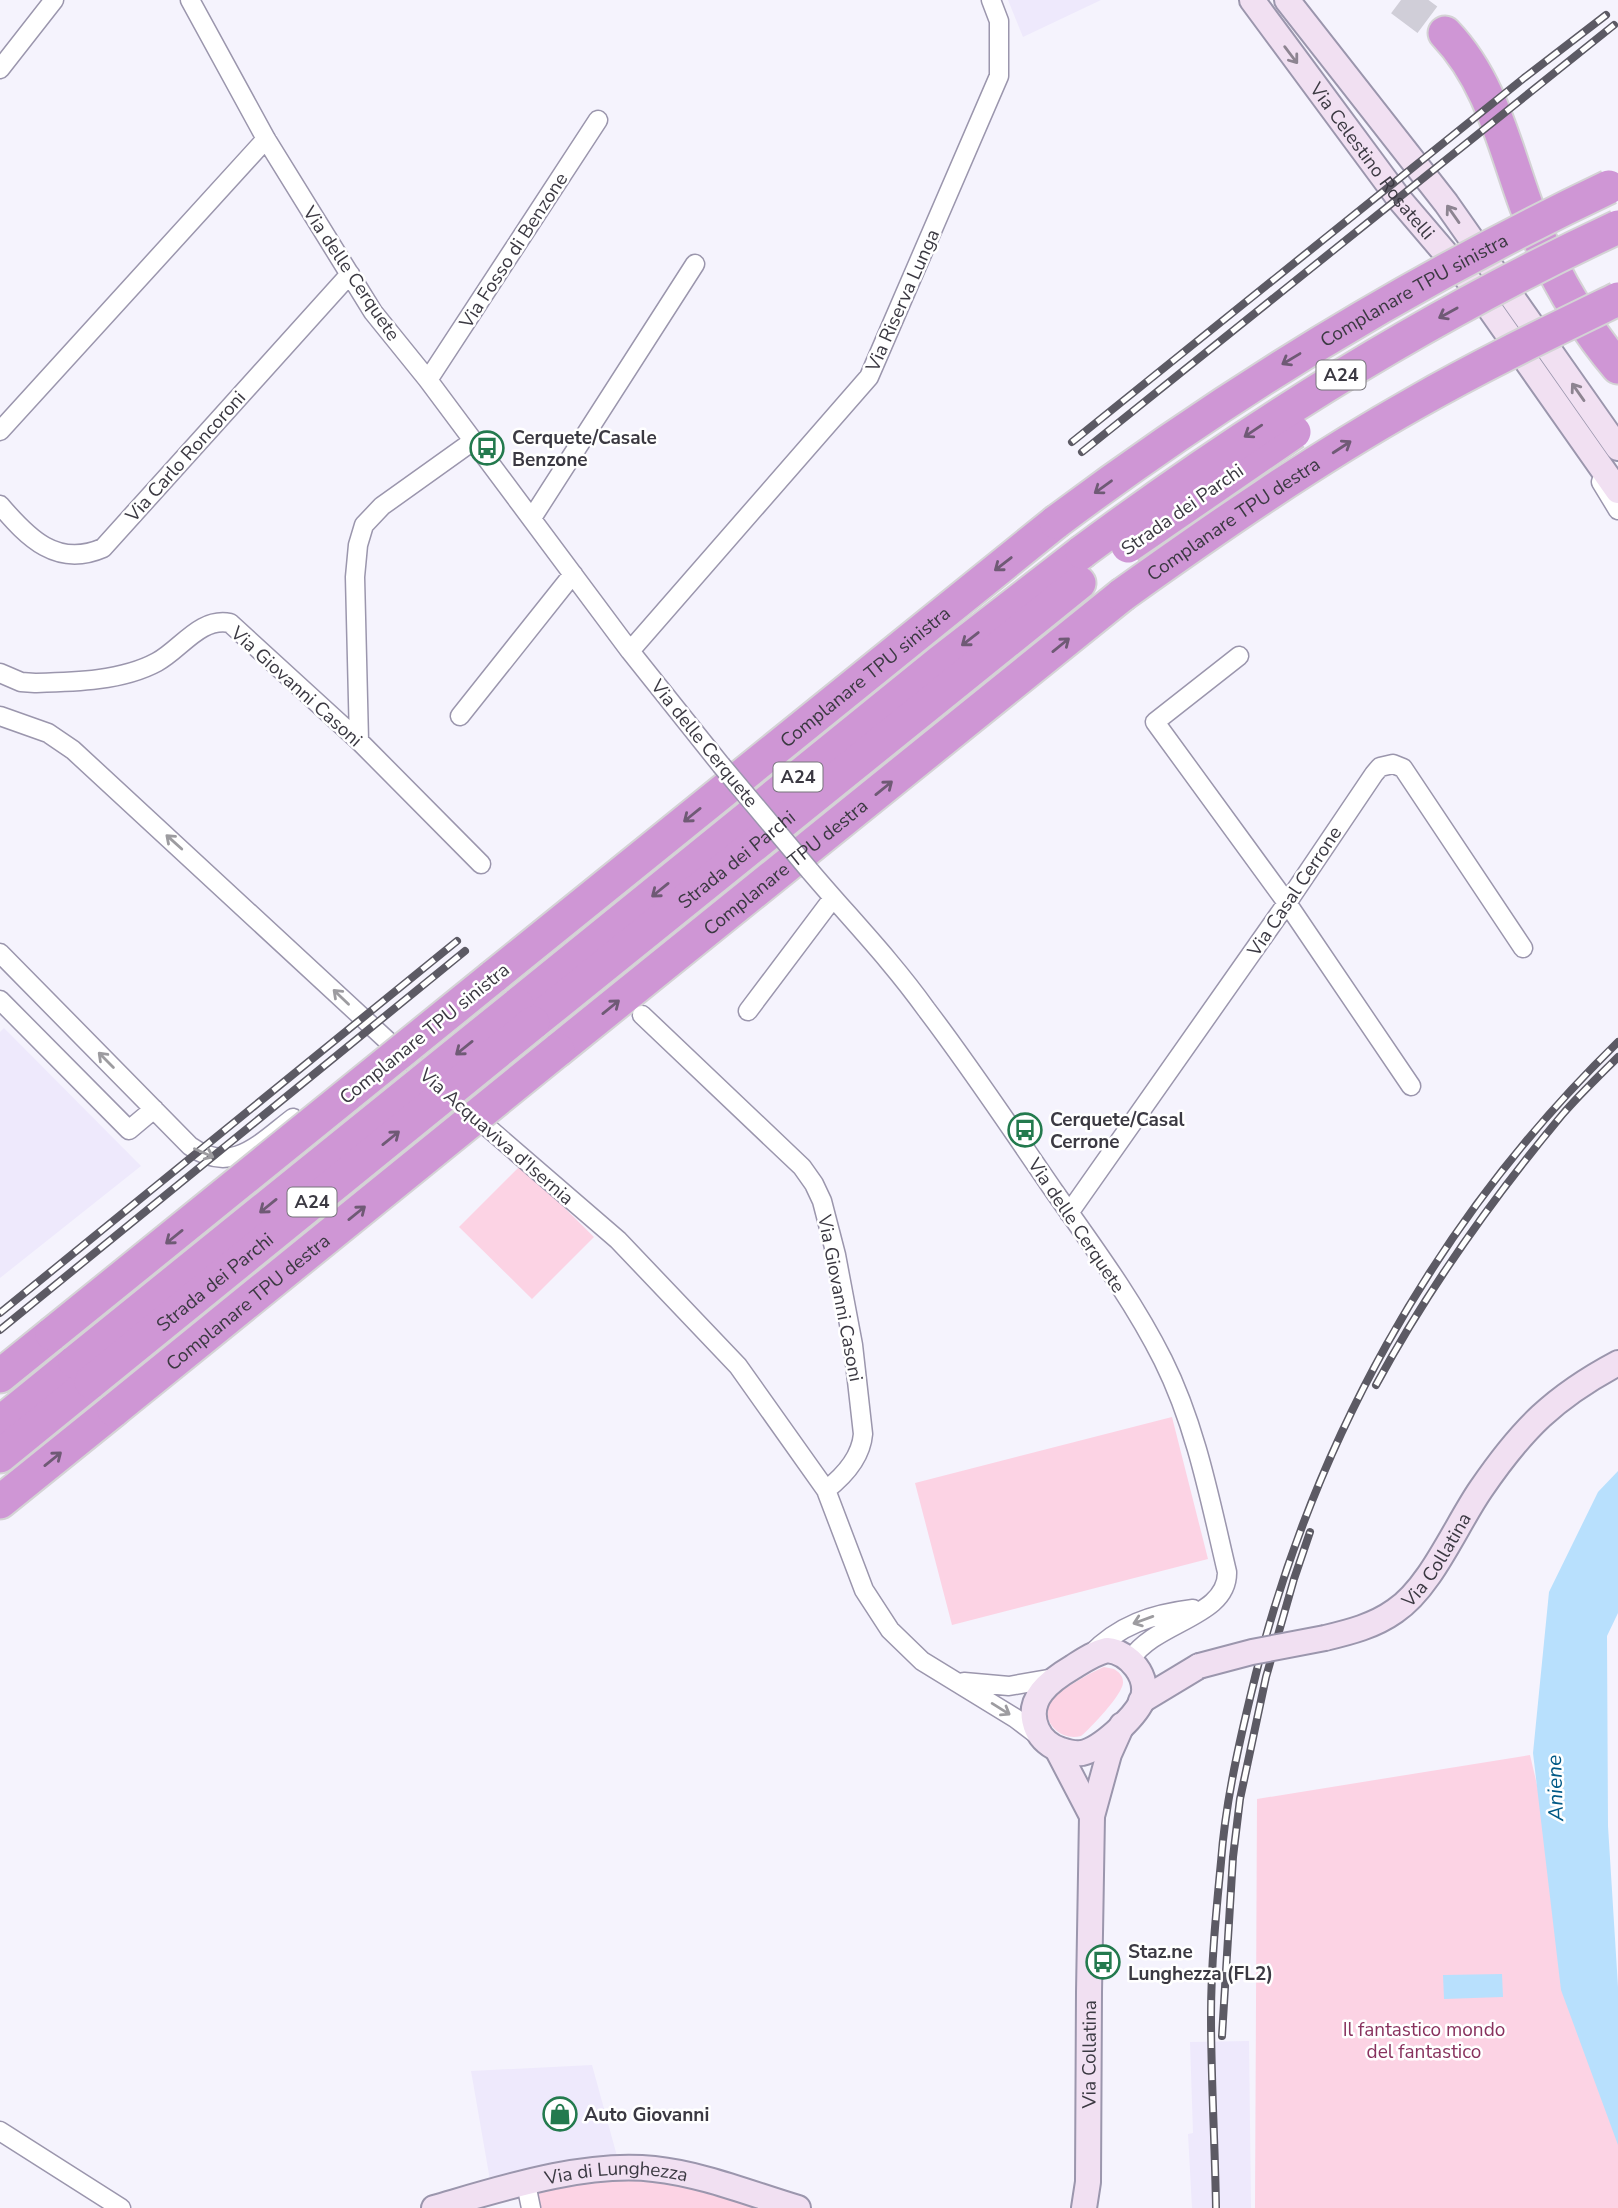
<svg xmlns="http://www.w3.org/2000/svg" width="1618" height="2208" viewBox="0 0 1618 2208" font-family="'Nunito Sans',sans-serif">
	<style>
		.built { fill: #eee9fc }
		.green { fill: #fcd3e4 }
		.water { fill: #b8e0fd }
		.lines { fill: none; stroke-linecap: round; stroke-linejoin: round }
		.highway-tunnel { stroke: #d0ced8; stroke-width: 33; stroke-dasharray: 33 17; stroke-linecap: butt }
		.street-casing { stroke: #9b96ad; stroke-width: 21 }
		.secondary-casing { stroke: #9b96ad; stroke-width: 28 }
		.highway-casing { stroke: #d4d3d5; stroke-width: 37 }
		.street { stroke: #fff; stroke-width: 18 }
		.secondary { stroke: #f1e0f2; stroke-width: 24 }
		.highway { stroke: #cf96d5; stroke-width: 33 }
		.rail-casing { stroke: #5c5a64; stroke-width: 8 }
		.rail { stroke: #fff; stroke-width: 5; stroke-dasharray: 16; stroke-linecap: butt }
		.street-bridge-casing { stroke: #9b96ad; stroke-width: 21; stroke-linecap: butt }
		.secondary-bridge-casing { stroke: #9b96ad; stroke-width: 28; stroke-linecap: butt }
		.highway-bridge-casing { stroke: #d4d3d5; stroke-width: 37; stroke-linecap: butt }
		.street-bridge { stroke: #fff; stroke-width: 18 }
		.secondary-bridge { stroke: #f1e0f2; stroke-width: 24 }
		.highway-bridge { stroke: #cf96d5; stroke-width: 33 }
		.oneway { stroke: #8d8491 }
		.oneway2 { stroke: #6f5a75 }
		.oneway3 { stroke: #9d9ca0 }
		.labels { text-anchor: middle; stroke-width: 5; stroke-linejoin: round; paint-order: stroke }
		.shield { fill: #fff; stroke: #76747b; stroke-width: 2 }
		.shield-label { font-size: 18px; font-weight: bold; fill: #3b3942 }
		.street-label { font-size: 19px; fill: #3b3942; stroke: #fff }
		.poi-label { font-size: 19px; font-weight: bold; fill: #3b3942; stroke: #fff; text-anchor: start }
		.park-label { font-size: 19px; fill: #88325e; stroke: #fff }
		.water-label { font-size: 21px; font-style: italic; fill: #015986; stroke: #fff }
	</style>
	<rect width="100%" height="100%" fill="#f5f3fd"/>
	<path class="built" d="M1008,0H1101L1023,37Z
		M4,1028L141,1166L0,1278V1032Z
		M1249,2041L1251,2208H1192L1188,2134L1193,2133L1190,2042Z
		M592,2065L617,2156L490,2180L471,2071Z"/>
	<path class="green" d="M521,1165L594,1237L532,1299L459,1227Z
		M1172,1417L1208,1559L952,1625L915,1483Z
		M1104,1667L1114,1669C1119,1672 1123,1676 1123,1682C1124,1693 1090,1729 1081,1736C1060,1742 1038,1720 1052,1700C1059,1690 1092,1672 1104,1667Z
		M1530,1755L1618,2130V2208H1255L1257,1799Z
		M666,2176L775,2208H538L534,2189L585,2178Z"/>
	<path class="water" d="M1618,1471V1613L1607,1636L1608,1826L1618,1987V2145L1561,1990L1533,1753L1549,1592L1598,1492Z
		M1502,1974L1503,1997L1444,1999L1443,1975Z"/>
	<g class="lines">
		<path class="highway-tunnel" d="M1401,0L1445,33"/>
		<defs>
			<path id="street" d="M190,0L266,139L373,312L428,380L630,651L721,765
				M0,69L54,0
				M428,380L598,120
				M0,431L266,139
				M1601,482L1618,510
				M0,505C28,538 57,568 103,548L350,274
				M532,518L695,264
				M630,651L869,377L999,76V21L991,0
				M1239,656L1155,722L1287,903L1411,1086
				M0,673L21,682L35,683C74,682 122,681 157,662C181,649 200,617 230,623L359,741L481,864
				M0,716L48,733L73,750L391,1044L618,1240L738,1366L826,1490
				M460,716L573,574
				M359,741L355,577L358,545L364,525L382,506L473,441
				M810,871C849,917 891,960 926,1009C971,1068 1012,1130 1054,1191C1092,1245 1133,1300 1163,1360C1196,1426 1210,1500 1227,1572C1228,1617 1156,1621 1131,1659
				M0,953L190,1146C232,1176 260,1143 293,1118
				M0,1000L129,1130L154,1109
				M748,1011L833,898
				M642,1015L802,1167L814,1184L822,1201L836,1255L853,1345L863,1434C861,1458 844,1476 826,1490L864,1590L890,1630L922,1661L1015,1718L1040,1737
				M1069,1213L1287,903L1374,774L1380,767L1393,764L1403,768L1523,948
				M1090,1655C1119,1625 1152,1614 1193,1609
				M964,1682L1009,1686L1054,1678
				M0,2131L121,2208
				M526,2184L531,2208"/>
			<g id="secondary">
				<path id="s1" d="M1252,0L1400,200L1476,289L1618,491"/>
				<path d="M1287,0L1446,203L1618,448"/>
				<path id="s2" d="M1325,1638C1350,1632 1374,1626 1395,1611C1431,1587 1456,1525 1481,1489C1522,1429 1554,1397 1618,1363"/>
				<path d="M1107,1650C1129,1652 1151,1677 1142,1701C1134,1718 1101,1749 1082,1753C1075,1754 1067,1752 1061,1750C1051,1747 1041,1739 1037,1729C1024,1699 1051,1680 1073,1667C1084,1660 1094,1653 1107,1650Z"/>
				<path d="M1141,1701L1199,1666"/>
				<path d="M1057,1749L1092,1816"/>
				<path id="s3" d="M434,2208C500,2189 585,2161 654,2169C702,2174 751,2194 798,2208"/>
				<path id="s4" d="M1084,2208L1088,2182L1089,1992L1092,1816L1109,1754L1122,1725"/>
			</g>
			<g id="highway">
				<path d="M1445,33C1491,81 1504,145 1526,205C1547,263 1578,320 1618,367"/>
				<path id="s5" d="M493,977L1056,522"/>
				<path d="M517,1005L940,662L1082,552"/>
				<path id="s6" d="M533,1023L1079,583"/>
				<path id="s7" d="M558,1050L1122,595"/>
				<path d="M0,1376L52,1334"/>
				<path d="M0,1423L75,1362"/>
				<path d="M0,1456L91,1382"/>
				<path d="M0,1502L114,1410"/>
			</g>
		</defs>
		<use href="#street" class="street-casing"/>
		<use href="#secondary" class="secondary-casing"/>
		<use href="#highway" class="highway-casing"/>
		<use href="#street" class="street"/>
		<use href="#secondary" class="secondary"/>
		<use href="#highway" class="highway"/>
		<defs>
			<path id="rail" d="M1072,442L1524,78L1606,15
				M1082,452L1614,25
				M0,1313L457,941
				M0,1330L465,951
				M1376,1385C1428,1289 1492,1199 1562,1115C1579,1095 1599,1076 1618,1057
				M1222,2036L1233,1857L1240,1799L1266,1677L1294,1579L1310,1532
				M1216,2208C1215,2144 1211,2080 1211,2016C1211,1965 1216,1913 1221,1862C1225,1807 1237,1752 1250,1698C1308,1450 1435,1220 1618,1042"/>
		</defs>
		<use href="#rail" class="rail-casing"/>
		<use href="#rail" class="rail"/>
		<defs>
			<path id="street-bridge" d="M721,765L810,871"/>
			<path id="secondary-bridge" d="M1199,1666L1252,1652L1325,1638"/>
			<g id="highway-bridge">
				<path id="s8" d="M1056,522C1232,390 1411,281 1609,187"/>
				<path d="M1128,546L1294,432"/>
				<path d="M1082,552C1250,427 1427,316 1618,227"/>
				<path id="s9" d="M1122,595C1217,527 1314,460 1415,403C1481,365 1550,332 1618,299"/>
				<path d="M52,1334L493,977"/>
				<path d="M75,1362L517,1005"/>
				<path id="s10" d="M91,1382L533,1023"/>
				<path id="s11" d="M114,1410L558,1050"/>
			</g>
		</defs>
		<use href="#street-bridge" class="street-bridge-casing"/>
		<use href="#secondary-bridge" class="secondary-bridge-casing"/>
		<use href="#highway-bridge" class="highway-bridge-casing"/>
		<use href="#street-bridge" class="street-bridge"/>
		<use href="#secondary-bridge" class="secondary-bridge"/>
		<use href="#highway-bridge" class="highway-bridge"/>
	</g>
	<defs><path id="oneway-shaft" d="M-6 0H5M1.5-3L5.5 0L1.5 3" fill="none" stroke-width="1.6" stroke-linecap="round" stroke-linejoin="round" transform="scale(1.75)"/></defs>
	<g class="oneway">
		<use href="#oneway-shaft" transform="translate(1291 55) rotate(53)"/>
		<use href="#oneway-shaft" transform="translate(1453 214) rotate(-125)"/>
		<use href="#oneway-shaft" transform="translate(1578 392) rotate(-125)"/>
	</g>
	<g class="oneway2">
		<use href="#oneway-shaft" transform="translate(1448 313) rotate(151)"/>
		<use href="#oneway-shaft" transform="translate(1291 359) rotate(149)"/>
		<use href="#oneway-shaft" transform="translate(1253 431) rotate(146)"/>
		<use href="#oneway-shaft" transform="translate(1342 447) rotate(-33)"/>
		<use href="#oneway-shaft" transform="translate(1103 487) rotate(144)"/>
		<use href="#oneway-shaft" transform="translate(1003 564) rotate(142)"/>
		<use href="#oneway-shaft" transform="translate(970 639) rotate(142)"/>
		<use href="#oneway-shaft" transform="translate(1061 645) rotate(-39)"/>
		<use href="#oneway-shaft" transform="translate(884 788) rotate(-39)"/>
		<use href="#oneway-shaft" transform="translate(692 815) rotate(141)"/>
		<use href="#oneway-shaft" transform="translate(660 890) rotate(141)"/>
		<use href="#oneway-shaft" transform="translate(611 1007) rotate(-39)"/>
		<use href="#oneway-shaft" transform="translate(464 1048) rotate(141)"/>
		<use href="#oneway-shaft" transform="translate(391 1138) rotate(-39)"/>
		<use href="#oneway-shaft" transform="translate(268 1206) rotate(141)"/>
		<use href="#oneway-shaft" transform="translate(357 1213) rotate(-39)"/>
		<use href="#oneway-shaft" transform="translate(174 1237) rotate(141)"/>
		<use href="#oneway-shaft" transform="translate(53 1459) rotate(-39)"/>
	</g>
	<g class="oneway3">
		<use href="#oneway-shaft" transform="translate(174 842) rotate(-138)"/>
		<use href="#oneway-shaft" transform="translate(341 997) rotate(-136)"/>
		<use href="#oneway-shaft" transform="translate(106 1060) rotate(-135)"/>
		<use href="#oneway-shaft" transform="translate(204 1153) rotate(24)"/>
		<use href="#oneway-shaft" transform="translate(1143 1620) rotate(160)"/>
		<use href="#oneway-shaft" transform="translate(1001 1709) rotate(32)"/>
	</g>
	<defs>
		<symbol id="bus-ring" viewBox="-11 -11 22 22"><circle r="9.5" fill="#fff" stroke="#237a4e" stroke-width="1.5"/><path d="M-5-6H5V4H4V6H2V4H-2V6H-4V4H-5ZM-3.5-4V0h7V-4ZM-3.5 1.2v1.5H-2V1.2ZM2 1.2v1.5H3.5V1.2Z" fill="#237a4e"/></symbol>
		<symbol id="shop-ring" viewBox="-11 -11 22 22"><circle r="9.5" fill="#fff" stroke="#237a4e" stroke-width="1.5"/><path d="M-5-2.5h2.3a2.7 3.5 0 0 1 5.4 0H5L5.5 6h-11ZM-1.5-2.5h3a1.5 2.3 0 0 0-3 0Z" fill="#237a4e"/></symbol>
	</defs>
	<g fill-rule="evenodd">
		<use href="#bus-ring" x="468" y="429" width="38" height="38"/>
		<use href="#bus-ring" x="1006" y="1111" width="38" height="38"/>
		<use href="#bus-ring" x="1084" y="1943" width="38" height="38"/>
		<use href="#shop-ring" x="541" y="2095" width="38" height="38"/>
	</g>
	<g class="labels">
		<g class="shield">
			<rect x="1316.5" y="360.5" width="49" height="29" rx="5"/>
			<rect x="773.5" y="762.5" width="49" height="29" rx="5"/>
			<rect x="287.5" y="1187.5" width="49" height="29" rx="5"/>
		</g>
		<g class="shield-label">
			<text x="1341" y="381">A24</text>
			<text x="798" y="783">A24</text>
			<text x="312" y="1208">A24</text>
		</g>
		<g class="street-label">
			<text dy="7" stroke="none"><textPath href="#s1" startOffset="201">Via Celestino Rosatelli</textPath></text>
			<text transform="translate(513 250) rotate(-57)" y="7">Via Fosso di Benzone</text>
			<text transform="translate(352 273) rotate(56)" y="7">Via delle Cerquete</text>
			<text dy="7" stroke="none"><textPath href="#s8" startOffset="427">Complanare TPU sinistra</textPath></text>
			<text transform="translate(902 300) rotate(-66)" y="7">Via Riserva Lunga</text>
			<text transform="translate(185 456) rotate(-48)" y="7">Via Carlo Roncoroni</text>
			<text transform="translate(1182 509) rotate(-35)" y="7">Strada dei Parchi</text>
			<text dy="7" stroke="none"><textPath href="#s9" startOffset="135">Complanare TPU destra</textPath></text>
			<text dy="7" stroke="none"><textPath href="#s5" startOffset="478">Complanare TPU sinistra</textPath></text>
			<text transform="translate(297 686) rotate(42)" y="7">Via Giovanni Casoni</text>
			<text transform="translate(705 743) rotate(51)" y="7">Via delle Cerquete</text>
			<text dy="7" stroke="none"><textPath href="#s6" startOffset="261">Strada dei Parchi</textPath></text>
			<text dy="7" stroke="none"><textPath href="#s7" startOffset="292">Complanare TPU destra</textPath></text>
			<text transform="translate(1294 891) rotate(-56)" y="7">Via Casal Cerrone</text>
			<text transform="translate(424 1033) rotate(-39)" y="7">Complanare TPU sinistra</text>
			<text transform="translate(497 1136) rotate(41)" y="7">Via Acquaviva d'Isernia</text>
			<text transform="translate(1077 1225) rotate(56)" y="7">Via delle Cerquete</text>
			<text dy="7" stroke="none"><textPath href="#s10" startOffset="159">Strada dei Parchi</textPath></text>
			<text transform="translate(841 1298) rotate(79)" y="7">Via Giovanni Casoni</text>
			<text dy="7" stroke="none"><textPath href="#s11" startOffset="172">Complanare TPU destra</textPath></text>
			<text dy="7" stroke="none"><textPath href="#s2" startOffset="142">Via Collatina</textPath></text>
			<text dy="7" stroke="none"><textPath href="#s4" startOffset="154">Via Collatina</textPath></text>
			<text dy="7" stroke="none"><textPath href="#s3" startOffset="187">Via di Lunghezza</textPath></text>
		</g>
		<g class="poi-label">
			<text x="512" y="444">Cerquete/Casale<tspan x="512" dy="22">Benzone</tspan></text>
			<text x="1050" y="1126">Cerquete/Casal<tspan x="1050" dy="22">Cerrone</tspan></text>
			<text x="1128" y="1958">Staz.ne<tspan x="1128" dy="22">Lunghezza (FL2)</tspan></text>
			<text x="584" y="2121">Auto Giovanni</text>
		</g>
		<g class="park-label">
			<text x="1424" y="2036">Il fantastico mondo<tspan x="1424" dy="22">del fantastico</tspan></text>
		</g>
		<g class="water-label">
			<text transform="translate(1555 1788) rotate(-92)" y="7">Aniene</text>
		</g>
	</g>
</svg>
